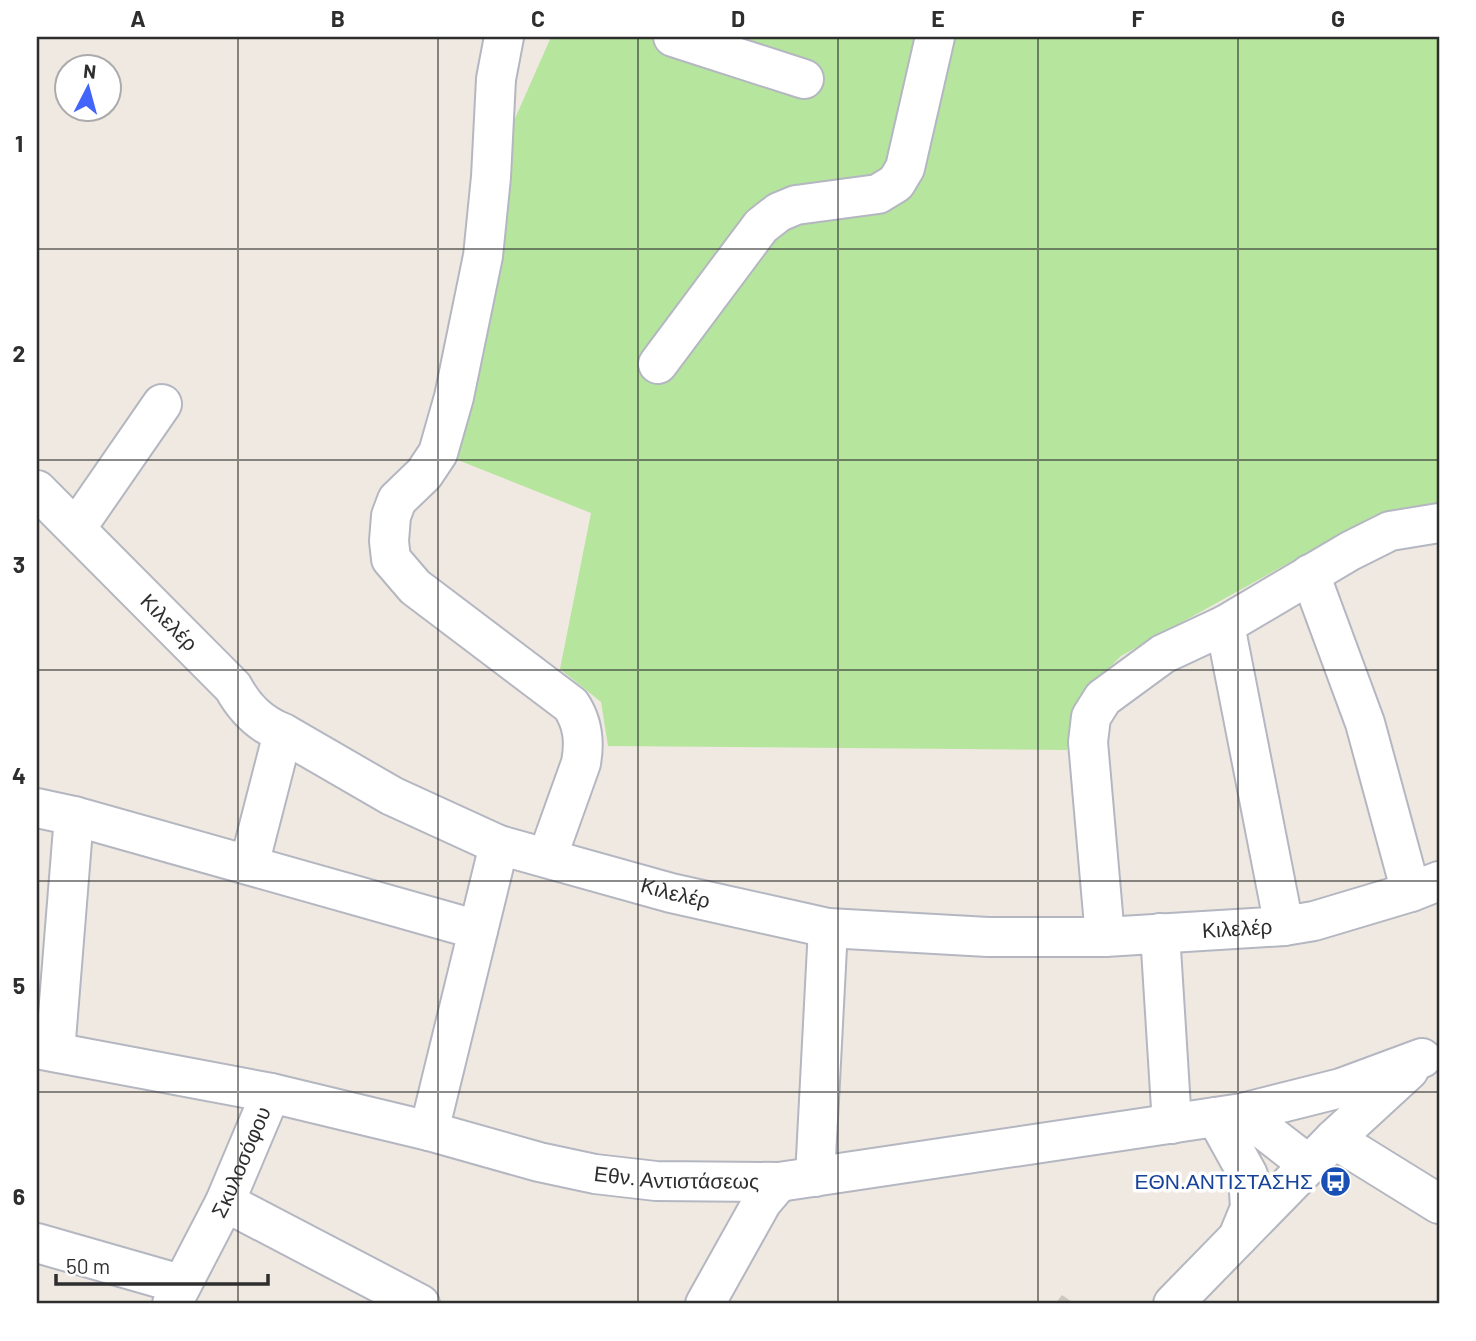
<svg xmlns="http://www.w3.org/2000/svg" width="1476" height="1341" viewBox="0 0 1476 1341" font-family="Barlow,sans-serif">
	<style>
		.green { fill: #b6e59e }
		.building { fill: #cbc7bf }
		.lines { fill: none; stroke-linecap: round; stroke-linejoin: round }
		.minor-casing { stroke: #b4b7c1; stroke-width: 42 }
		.minor { stroke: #fff; stroke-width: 38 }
		.grid { fill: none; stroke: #2e2e2e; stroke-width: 2; stroke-opacity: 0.55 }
		.labels { text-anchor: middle; stroke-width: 7; stroke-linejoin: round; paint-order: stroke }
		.street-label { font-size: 21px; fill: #2e2e2e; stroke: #fff }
		.transit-label { font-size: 21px; fill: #164399; stroke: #fff; text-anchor: end }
		.neatline { fill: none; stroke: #2e2e2e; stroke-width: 2.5 }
		.grid-label { font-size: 23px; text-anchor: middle; font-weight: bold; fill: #2e2e2e }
	</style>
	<rect width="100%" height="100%" fill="#efe9e1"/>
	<path class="green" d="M551,37H1439V504L1375,515L1121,656L1080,697L1067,750L608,746L601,702L560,669L591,513L453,458L513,123Z"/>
	<path class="building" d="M1062,1295L1075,1304H1055Z"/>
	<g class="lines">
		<defs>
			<g id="minor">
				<path d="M504,37L496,79L491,177L483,256L454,397L438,453L424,474L397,500L391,516L389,541L391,559L415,587L571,705C583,723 585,741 581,763L547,858"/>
				<path d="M673,37L804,79"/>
				<path d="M658,364L761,226L779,212L796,205L878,194L896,183L905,168L935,37"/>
				<path id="s1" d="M37,490L233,687C245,709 260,724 283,733L392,796L499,845L671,893L828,928L988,937H1105L1284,926L1314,921L1411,892L1439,881"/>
				<path d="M77,527L162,404"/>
				<path d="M1310,574L1365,723L1411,892"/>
				<path d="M1225,625L1284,926"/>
				<path d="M37,808L74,816L478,930"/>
				<path d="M249,865L283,733"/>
				<path d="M1160,933L1172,1124"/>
				<path d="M1105,937L1088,742L1091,717L1103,698L1163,654L1225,625L1350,551L1390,531L1439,523"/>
				<path id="s2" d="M37,1049L271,1093L429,1131L539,1162L595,1174L656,1181L779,1182L1242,1113L1341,1088L1422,1058"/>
				<path d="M55,1052L74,816"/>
				<path d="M1242,1113L1309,1165"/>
				<path d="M1216,1117L1248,1175L1250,1208L1238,1237"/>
				<path d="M429,1131L499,845"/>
				<path d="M1334,1139L1439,1204"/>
				<path d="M815,1177L828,928"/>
				<path d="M225,1202L420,1304"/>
				<path d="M37,1243L180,1284"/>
				<path id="s3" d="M172,1304L225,1202L271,1093"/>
				<path d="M705,1304L762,1202L779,1182"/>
				<path d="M1173,1304L1334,1139L1409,1070"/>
			</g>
		</defs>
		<use href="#minor" class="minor-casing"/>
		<use href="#minor" class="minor"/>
	</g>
	<path class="grid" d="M238,37V1304M438,37V1304M638,37V1304M838,37V1304M1038,37V1304M1238,37V1304M37,249H1439M37,460H1439M37,670H1439M37,881H1439M37,1092H1439"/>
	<defs>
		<symbol id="bus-disc" viewBox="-11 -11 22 22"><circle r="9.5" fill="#1a4fb4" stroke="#fff"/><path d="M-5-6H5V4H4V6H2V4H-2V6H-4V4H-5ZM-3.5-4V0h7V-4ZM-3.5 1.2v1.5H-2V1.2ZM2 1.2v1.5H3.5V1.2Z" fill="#fff"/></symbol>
	</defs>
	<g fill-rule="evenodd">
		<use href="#bus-disc" x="1318" y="1164" width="35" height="35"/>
	</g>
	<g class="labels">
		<g class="street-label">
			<text dy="7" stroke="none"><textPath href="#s1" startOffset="187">Κιλελέρ</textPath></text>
			<text dy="7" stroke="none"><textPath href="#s1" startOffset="774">Κιλελέρ</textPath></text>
			<text dy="7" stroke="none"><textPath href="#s1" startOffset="1340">Κιλελέρ</textPath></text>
			<text dy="7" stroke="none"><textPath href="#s3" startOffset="158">Σκυλοσόφου</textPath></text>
			<text dy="7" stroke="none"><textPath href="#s2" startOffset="654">Εθν. Αντιστάσεως</textPath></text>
		</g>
		<g class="transit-label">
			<text x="1313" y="1189">ΕΘΝ.ΑΝΤΙΣΤΑΣΗΣ</text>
		</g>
	</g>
	<rect width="1476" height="1341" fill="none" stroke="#ffffff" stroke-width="77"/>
	<g transform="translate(88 88) rotate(6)"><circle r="33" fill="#ffffff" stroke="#ababab" stroke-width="2"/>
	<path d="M0-5L12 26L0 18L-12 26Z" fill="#4264fb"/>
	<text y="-10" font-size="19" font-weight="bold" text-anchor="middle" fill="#2e2e2e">N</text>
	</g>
	<path d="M56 1274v10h212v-10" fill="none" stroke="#2e2e2e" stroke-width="3.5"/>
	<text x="66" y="1274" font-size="21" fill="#2e2e2e" stroke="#ffffff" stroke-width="5" paint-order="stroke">50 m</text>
	<rect x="38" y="38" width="1400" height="1264" class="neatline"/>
	<g class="grid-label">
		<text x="138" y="27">A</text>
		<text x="338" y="27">B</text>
		<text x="538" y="27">C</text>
		<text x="738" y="27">D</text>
		<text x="938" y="27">E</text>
		<text x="1138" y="27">F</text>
		<text x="1338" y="27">G</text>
		<text x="19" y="152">1</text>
		<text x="19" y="362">2</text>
		<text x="19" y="573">3</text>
		<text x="19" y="784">4</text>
		<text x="19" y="994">5</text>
		<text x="19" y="1205">6</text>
	</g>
</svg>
